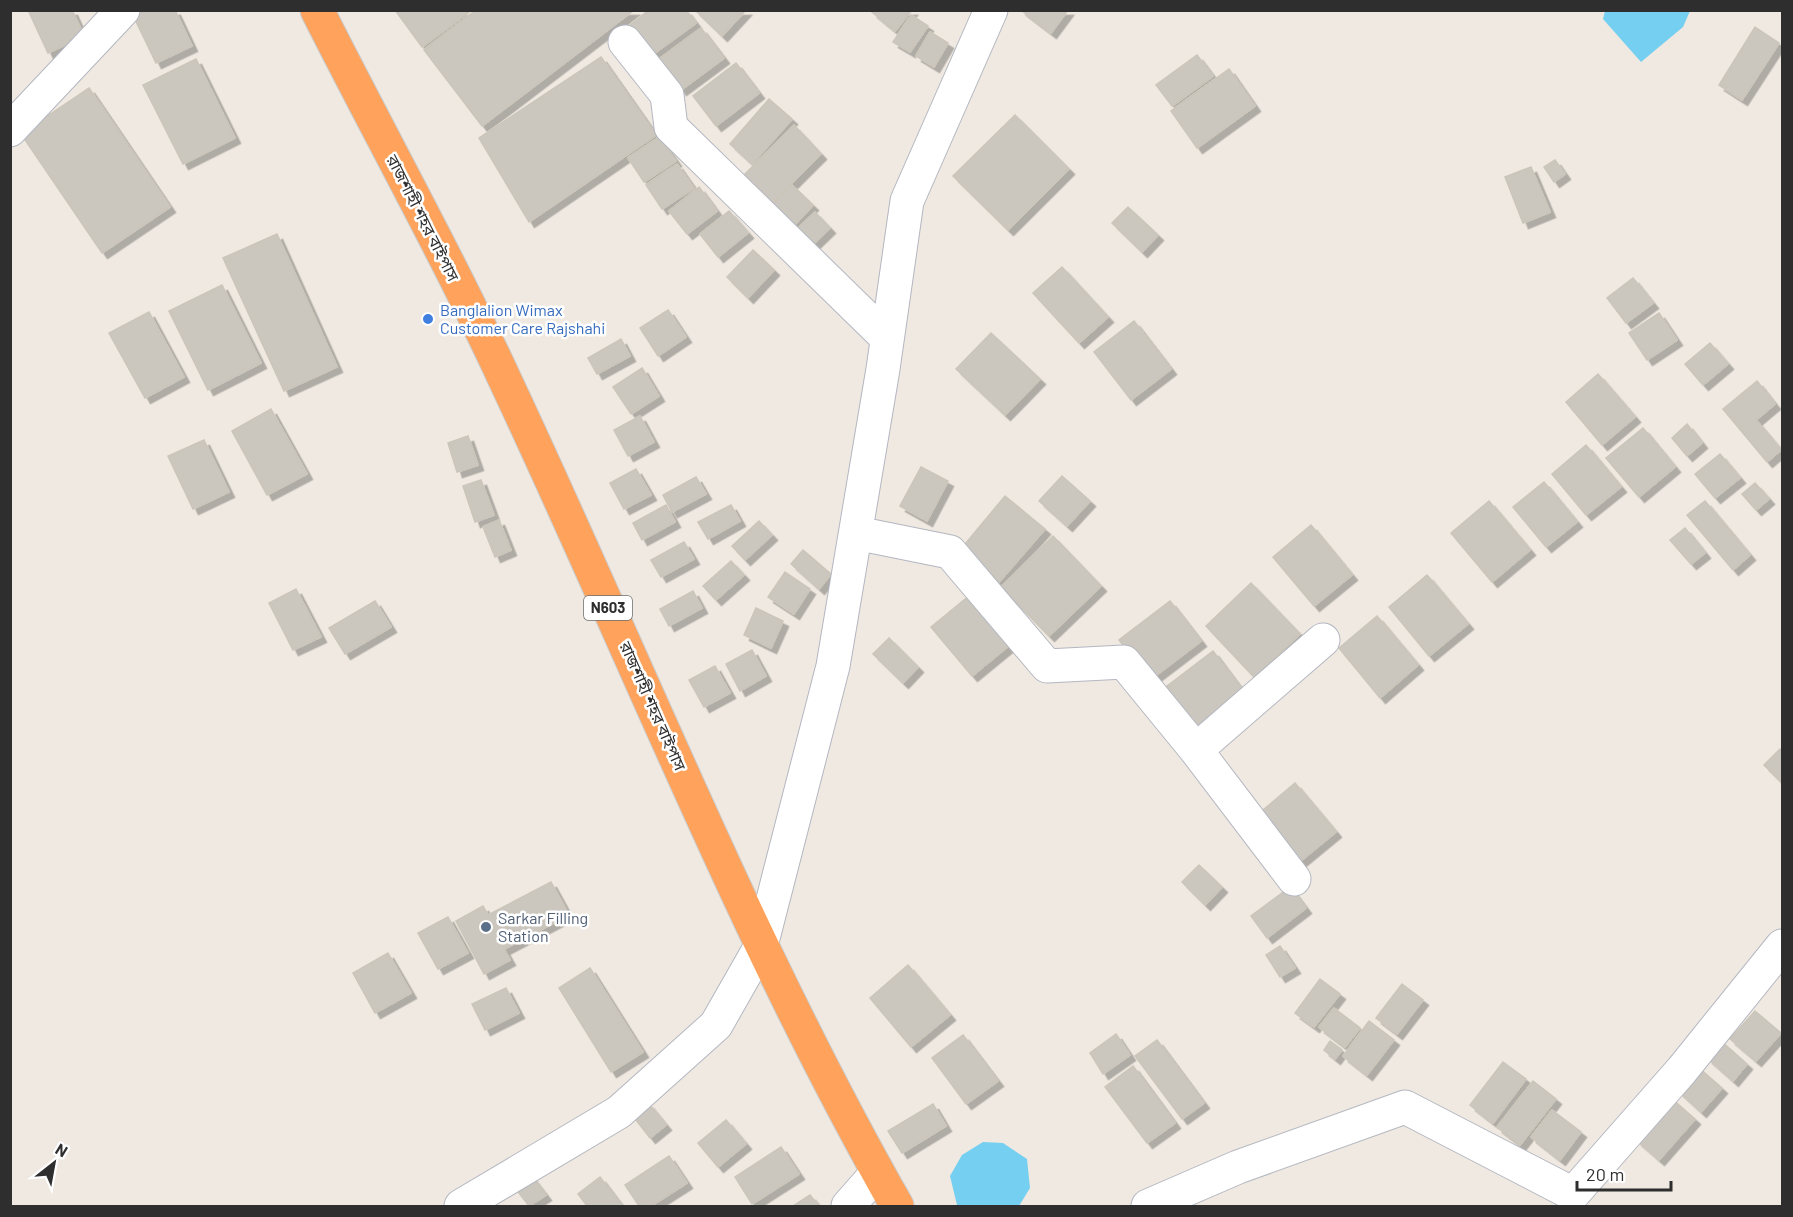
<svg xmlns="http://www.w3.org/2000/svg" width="1793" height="1217" viewBox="0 0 1793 1217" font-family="Barlow,'Noto Sans Bengali',sans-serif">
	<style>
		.water { fill: #75cff0 }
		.building { fill: #cbc7bf; stroke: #cbc5ba; stroke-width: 1.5; filter: url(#shadow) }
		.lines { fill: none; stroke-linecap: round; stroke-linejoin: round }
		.minor-casing { stroke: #b4b7c1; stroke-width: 35 }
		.highway-casing { stroke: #c9c9c9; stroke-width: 35 }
		.minor { stroke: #fff; stroke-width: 33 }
		.highway { stroke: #ffa35c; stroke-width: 33 }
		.shop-dot { fill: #3f7fe0; stroke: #fff; stroke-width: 2 }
		.service-dot { fill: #5c6f8a; stroke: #fff; stroke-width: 2 }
		.labels { text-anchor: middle; stroke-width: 5; stroke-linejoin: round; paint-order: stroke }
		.shield { fill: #fff; stroke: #6d6d6d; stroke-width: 1.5 }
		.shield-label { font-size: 15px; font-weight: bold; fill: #2e2e2e }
		.street-label { font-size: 16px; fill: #2e2e2e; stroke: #fff }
		.shop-label { font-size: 16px; fill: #366cbe; stroke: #fff; text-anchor: start }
		.service-label { font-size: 16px; fill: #4e5e75; stroke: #fff; text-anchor: start }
	</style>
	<defs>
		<filter id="shadow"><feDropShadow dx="5.5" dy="5.5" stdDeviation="0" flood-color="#0004"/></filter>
	</defs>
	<rect width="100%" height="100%" fill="#efe9e1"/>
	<path class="water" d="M1605,11V10L1690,11L1683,27L1641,62L1603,19Z
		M983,1142L1003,1143L1027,1159L1030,1188L1019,1206L957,1205L950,1176L962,1155Z"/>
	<path class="building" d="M28,10H72L84,36L48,53Z
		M175,10L192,46L156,63L131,11Z
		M395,10H472L422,47Z
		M476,10H634L482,126L424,50Z
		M649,10H686L696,23L652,55L630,25Z
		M695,10H746L722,36Z
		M873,10H912L895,31L872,12Z
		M1021,10H1068L1051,33Z
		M911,15L928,26L910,52L893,42Z
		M1755,27L1779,43L1742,100L1719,85Z
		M701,28L724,58L681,90L658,60Z
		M930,32L948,43L934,67L916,56Z
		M1197,55L1213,76L1172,106L1156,85Z
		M601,57L656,135L529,222L479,138Z
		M196,59L235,138L183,164L143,85Z
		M736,63L759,93L716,126L693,96Z
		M1229,69L1255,106L1197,148L1171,111Z
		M89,88L170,207L102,253L21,134Z
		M769,99L792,119L752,164L730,144Z
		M1015,115L1069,169L1008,230L953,176Z
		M794,125L821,154L769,206L741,178Z
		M659,137L676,161L644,182L628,158Z
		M1555,160L1565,174L1554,182L1544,167Z
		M677,164L694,188L662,209L646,185Z
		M1531,167L1550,212L1523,223L1505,177Z
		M792,185L813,205L787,233L766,213Z
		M699,187L717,211L687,234L669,211Z
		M1128,207L1158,235L1142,252L1112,223Z
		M729,211L748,233L718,257L700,234Z
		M815,212L830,228L805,252L790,236Z
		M277,234L337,367L284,391L223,258Z
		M753,250L774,270L748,298L727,277Z
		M1062,267L1108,317L1079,343L1033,293Z
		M1633,278L1653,303L1626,323L1607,298Z
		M222,285L261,363L208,390L169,311Z
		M668,310L686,337L658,356L640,328Z
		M149,312L184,377L145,398L109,333Z
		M1659,313L1677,340L1647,360L1629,333Z
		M1134,321L1171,369L1131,400L1094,352Z
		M991,333L1040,379L1005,415L956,369Z
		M621,339L630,356L597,374L588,358Z
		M1710,343L1728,364L1703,385L1685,364Z
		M642,368L659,396L631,414L613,387Z
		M1598,374L1635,417L1602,445L1566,402Z
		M1757,381L1775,404L1756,420L1781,450L1767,462L1723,409Z
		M271,409L307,474L267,495L232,431Z
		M640,416L654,442L628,456L614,430Z
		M1687,424L1702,443L1687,456L1672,438Z
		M1643,428L1675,467L1639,497L1606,458Z
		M468,436L478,465L457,472L448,443Z
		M204,440L229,492L193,509L168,456Z
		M1586,445L1621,487L1586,515L1552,474Z
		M1720,454L1740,478L1715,498L1695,474Z
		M921,467L948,481L927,521L900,506Z
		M636,469L651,495L624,509L610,483Z
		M1062,476L1090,501L1067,526L1039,501Z
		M696,477L706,494L672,512L663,495Z
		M481,480L494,515L475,522L463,486Z
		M1544,482L1577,522L1546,547L1513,507Z
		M1755,483L1769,499L1756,510L1742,494Z
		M1005,496L1045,529L999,582L961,549Z
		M1489,501L1530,550L1492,582L1451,533Z
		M1705,501L1750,555L1733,570L1687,515Z
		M666,505L675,522L642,540L633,523Z
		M731,505L740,521L708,539L698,522Z
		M499,520L511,550L495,557L483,527Z
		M759,521L772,535L745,560L732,546Z
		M1311,525L1352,575L1314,606L1273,557Z
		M1685,528L1705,553L1691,564L1670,540Z
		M1053,536L1101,586L1049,636L1001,587Z
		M684,542L694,559L661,577L651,560Z
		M803,550L831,574L819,589L791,564Z
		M731,561L744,575L716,600L703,586Z
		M785,572L810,589L794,614L768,597Z
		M1427,575L1468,624L1429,656L1389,607Z
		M1251,583L1300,634L1254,677L1206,626Z
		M296,589L321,637L293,650L269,603Z
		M693,591L702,608L669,626L660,609Z
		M970,595L1011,644L972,676L931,627Z
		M375,601L391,627L345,654L329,628Z
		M1170,601L1201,641L1150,680L1119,640Z
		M756,608L783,621L771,648L744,635Z
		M1377,616L1418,665L1380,698L1339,648Z
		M889,638L918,667L903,683L873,654Z
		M752,650L766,676L740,691L726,664Z
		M1213,651L1243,691L1193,730L1162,690Z
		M715,666L730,693L704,707L689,680Z
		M1780,749L1782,751V783L1764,765Z
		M1295,783L1336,832L1297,864L1257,815Z
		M1199,865L1222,887L1205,905L1182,882Z
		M551,882L569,915L504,949L510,960L484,974L456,921L483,906L488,915Z
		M1290,887L1306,908L1267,938L1251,916Z
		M448,917L468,953L438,969L418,933Z
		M1280,946L1295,968L1280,977L1266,955Z
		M388,953L411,993L375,1013L353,973Z
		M908,965L950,1015L911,1047L870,998Z
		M590,968L643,1052L611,1072L559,988Z
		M1320,979L1340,994L1314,1027L1295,1013Z
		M1402,984L1423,1000L1397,1034L1376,1018Z
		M506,988L519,1013L485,1030L472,1004Z
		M1334,1008L1360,1028L1345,1047L1319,1027Z
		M1755,1011L1781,1033L1756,1061L1730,1039Z
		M1369,1021L1394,1040L1367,1075L1343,1056Z
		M1116,1034L1130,1055L1103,1074L1090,1053Z
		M963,1035L998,1081L966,1104L932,1058Z
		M1157,1040L1204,1103L1182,1119L1135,1056Z
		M1330,1041L1342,1050L1335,1059L1324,1050Z
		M1721,1041L1747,1064L1733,1081L1707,1058Z
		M1503,1062L1526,1079L1493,1123L1470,1105Z
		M1133,1066L1175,1123L1147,1143L1105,1087Z
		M1699,1068L1722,1088L1701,1112L1678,1091Z
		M1533,1081L1556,1099L1520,1145L1497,1127Z
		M1672,1099L1695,1119L1659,1160L1636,1140Z
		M648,1103L666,1125L650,1138L632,1115Z
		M933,1104L946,1126L902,1153L888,1131Z
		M1552,1110L1581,1132L1560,1160L1531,1137Z
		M726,1120L746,1144L718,1167L698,1143Z
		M781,1147L799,1174L752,1204L735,1177Z
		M669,1156L687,1183L651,1206H639L625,1185Z
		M528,1172L546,1195L529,1206L512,1184Z
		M600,1177L622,1206H587L578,1194Z
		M810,1195L819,1206H793Z"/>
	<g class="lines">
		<defs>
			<path id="minor" d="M625,42L667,95L671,127L887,338
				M10,130L123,10
				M856,533L950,552L1047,666L1124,662L1196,750L1323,640
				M1196,750L1294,879
				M461,1206L619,1112L716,1025L761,946L833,666L883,369L907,201L991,10
				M848,1206L877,1173
				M1148,1206L1238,1167L1405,1107L1573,1194L1682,1070L1782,946"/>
			<path id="highway" d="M317,10C379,133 447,255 505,380C635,656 746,941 897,1206"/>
		</defs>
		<use href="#minor" class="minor-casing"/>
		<use href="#highway" class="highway-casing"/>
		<use href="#minor" class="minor"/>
		<use href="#highway" class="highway"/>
	</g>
	<circle class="shop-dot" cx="428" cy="319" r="6"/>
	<circle class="service-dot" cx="486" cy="927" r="6"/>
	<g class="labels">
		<rect class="shield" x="584" y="596" width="48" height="24" rx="4.5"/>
		<g class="shield-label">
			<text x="608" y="613">N603</text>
		</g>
		<g class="street-label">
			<text transform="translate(423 218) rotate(63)" y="6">রাজশাহী শহর বাইপাস</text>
			<text transform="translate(653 706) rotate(66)" y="6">রাজশাহী শহর বাইপাস</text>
		</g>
		<g class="shop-label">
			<text x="440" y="316">Banglalion Wimax<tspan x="440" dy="18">Customer Care Rajshahi</tspan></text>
		</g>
		<g class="service-label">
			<text x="498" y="924">Sarkar Filling<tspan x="498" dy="18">Station</tspan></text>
		</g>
	</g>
	<rect width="1793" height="1217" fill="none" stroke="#2e2e2e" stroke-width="24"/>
	<g transform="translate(54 1163) rotate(31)" stroke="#ffffff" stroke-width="4.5" paint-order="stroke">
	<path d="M0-4.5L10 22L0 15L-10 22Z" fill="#2e2e2e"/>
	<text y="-9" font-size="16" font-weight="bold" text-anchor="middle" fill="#2e2e2e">N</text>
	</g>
	<path d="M1577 1181v9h94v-9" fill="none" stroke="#2e2e2e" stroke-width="3"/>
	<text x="1586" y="1181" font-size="18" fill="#2e2e2e" stroke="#ffffff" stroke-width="4.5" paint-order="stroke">20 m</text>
</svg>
